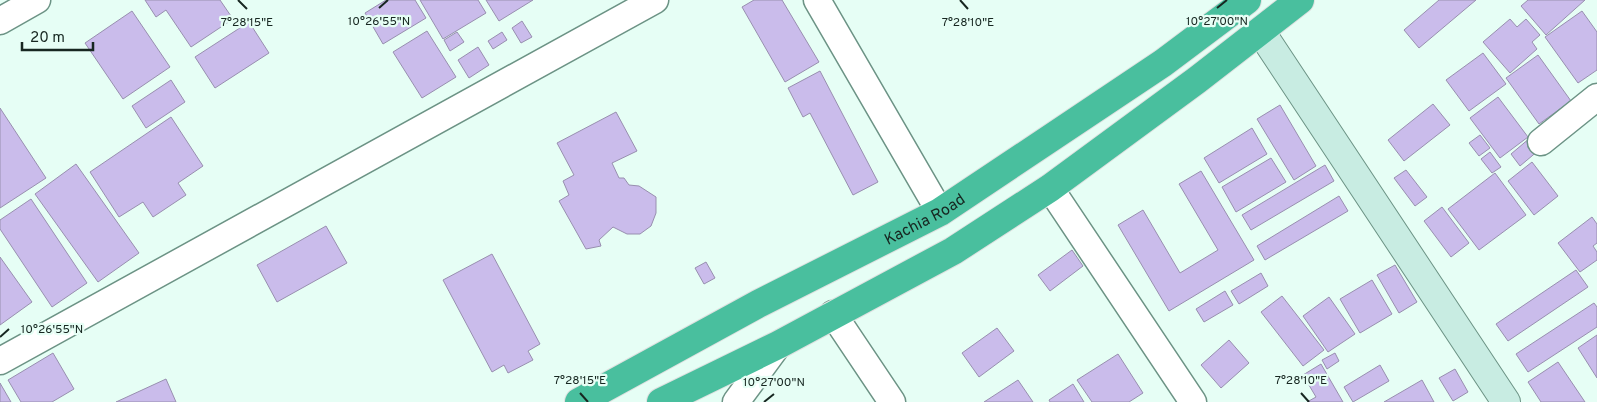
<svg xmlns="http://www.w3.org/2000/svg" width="1597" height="402" viewBox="0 0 1597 402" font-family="Overpass,sans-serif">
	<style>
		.building { fill: #cabceb; stroke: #988faf }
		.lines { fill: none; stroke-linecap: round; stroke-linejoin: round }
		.street-casing { stroke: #6c9385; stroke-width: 29 }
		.secondary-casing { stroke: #6c9385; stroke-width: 30 }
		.highway-casing { stroke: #dfe1e0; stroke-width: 30 }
		.street { stroke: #fff; stroke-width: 26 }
		.secondary { stroke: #c8ece2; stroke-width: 28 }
		.highway { stroke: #49bf9e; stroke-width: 28 }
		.ticks { fill: none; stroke: #172721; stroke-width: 2 }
		.labels { text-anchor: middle; stroke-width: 4.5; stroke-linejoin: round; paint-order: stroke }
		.street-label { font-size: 16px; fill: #172721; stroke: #e6fef5 }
		.ticks-label { font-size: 12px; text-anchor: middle; fill: #172721; stroke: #e6fef5; stroke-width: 4.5; stroke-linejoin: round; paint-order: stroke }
	</style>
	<rect width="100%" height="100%" fill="#e6fef5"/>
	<path class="building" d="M145,0H220L233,19L191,47L166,10L156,17Z
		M386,0H415L426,18L383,44L365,13Z
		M420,0H478L486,13L443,39Z
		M486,0H533L499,21Z
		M754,0H782L819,62L785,82L742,7Z
		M1439,0H1476L1419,48L1404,30Z
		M1528,0H1585L1546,35L1521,6Z
		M132,11L170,67L123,99L85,43Z
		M1582,11L1597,32V70L1578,83L1545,37Z
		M1510,19L1517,27L1526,19L1540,35L1532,42L1537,49L1510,73L1483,42Z
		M522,21L532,37L521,43L512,28Z
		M249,22L269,53L215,88L195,57Z
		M427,31L456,77L422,98L393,52Z
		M457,32L464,42L450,51L444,40Z
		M502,32L507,40L493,49L488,41Z
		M478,47L489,65L469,78L458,60Z
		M1483,53L1506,84L1469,111L1446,80Z
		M1538,55L1571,101L1539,124L1506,78Z
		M820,71L878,182L853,195L810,113L803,117L788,88Z
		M171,80L185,102L146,128L132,106Z
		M1498,97L1528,137L1500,158L1470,118Z
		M1433,104L1450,125L1404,161L1388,140Z
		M1280,105L1316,166L1294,180L1257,119Z
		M0,108L46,178L0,208Z
		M616,112L637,151L612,163L619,178H624L629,185L639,186L656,197V213L651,226L640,234H627L613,227L599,240L601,246L586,249L559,201L569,195L563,181L574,175L557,143Z
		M171,117L203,166L178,183L186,195L153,217L143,202L119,217L90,172Z
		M1252,128L1267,154L1219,183L1204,158Z
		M1480,135L1490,148L1479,156L1469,143Z
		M1530,138L1539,150L1520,166L1511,154Z
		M1490,152L1501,167L1492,173L1481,159Z
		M1271,158L1286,182L1236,212L1222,187Z
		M1532,162L1558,196L1534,215L1508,181Z
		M76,164L139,253L98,282L35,194Z
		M1325,165L1334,181L1251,230L1242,215Z
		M1406,170L1427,197L1415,206L1394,178Z
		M1201,171L1254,260L1169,311L1118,225L1143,210L1180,273L1218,250L1179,184Z
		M1495,173L1526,215L1479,250L1448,209Z
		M1339,196L1348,211L1265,260L1257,246Z
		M31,199L87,283L52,307L0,229V220Z
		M1442,207L1469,243L1451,257L1424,221Z
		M1592,217L1597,224V243L1593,246L1597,252V260L1580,272L1558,243Z
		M326,226L347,263L277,302L257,265Z
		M1072,250L1083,266L1050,291L1038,275Z
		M492,254L540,344L528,351L533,360L508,373L504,365L492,372L443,280Z
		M0,257L32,302L0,325Z
		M706,262L715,278L704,284L695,268Z
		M1395,265L1417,302L1399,313L1377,275Z
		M1576,270L1588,287L1508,341L1496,324Z
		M1261,273L1268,286L1239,304L1231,291Z
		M1372,280L1392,314L1360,333L1340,299Z
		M1225,291L1233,305L1204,322L1196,309Z
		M1282,296L1324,350L1303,366L1261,312Z
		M1329,297L1355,334L1328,352L1303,316Z
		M1594,303L1597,307V327L1528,372L1516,354Z
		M997,328L1014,351L979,377L962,353Z
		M1597,335V378L1578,348Z
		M1229,340L1249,363L1221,388L1201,365Z
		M53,353L74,389L52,402H21L8,380Z
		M1335,353L1339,361L1327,369L1322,360Z
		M1118,354L1143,393L1129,402H1092L1077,380Z
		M1558,362L1585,402H1541L1528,382Z
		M1321,364L1343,402H1307L1316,397L1303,375Z
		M1380,365L1389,381L1353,402L1344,387Z
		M1455,369L1468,392L1453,401L1439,378Z
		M166,379L176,402H116Z
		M1018,380L1033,402H984Z
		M1422,380L1434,402H1384Z
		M0,383L11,402H0Z
		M1073,384L1084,402H1050L1049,400Z"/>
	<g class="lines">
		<defs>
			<path id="street" d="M817,0L940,212
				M0,21L37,0
				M1541,142L1597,97
				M1050,188L1193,402
				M833,314L892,402
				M0,361L655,0
				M736,402L778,345"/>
			<path id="secondary" d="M1261,32L1506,402"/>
			<g id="highway">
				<path id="s1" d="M579,402L758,304L940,212L1163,63L1247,0"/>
				<path d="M661,402L778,345L953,251L1050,188L1197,80L1300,0"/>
			</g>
		</defs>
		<use href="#street" class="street-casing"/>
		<use href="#secondary" class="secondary-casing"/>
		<use href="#highway" class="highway-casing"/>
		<use href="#street" class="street"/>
		<use href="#secondary" class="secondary"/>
		<use href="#highway" class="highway"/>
	</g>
	<path class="ticks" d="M238,0L247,9M960,0L968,9M379,8L388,0M1217,8L1227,0M0,337L9,329M580,393L588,402M1301,393L1309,402M764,402L774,394"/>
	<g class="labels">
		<g class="street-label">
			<text dy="6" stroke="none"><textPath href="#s1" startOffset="391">Kachia Road</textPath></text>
		</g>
	</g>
	<g class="ticks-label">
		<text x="379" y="25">10°26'55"N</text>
		<text x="1217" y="25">10°27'00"N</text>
		<text x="247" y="26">7°28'15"E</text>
		<text x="968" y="26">7°28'10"E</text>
		<text x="52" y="333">10°26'55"N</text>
		<text x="580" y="384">7°28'15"E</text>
		<text x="1301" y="384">7°28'10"E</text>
		<text x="774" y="386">10°27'00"N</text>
	</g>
	<path d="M22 42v8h71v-8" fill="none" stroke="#172721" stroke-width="2.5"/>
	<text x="30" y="42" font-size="15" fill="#172721" stroke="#e6fef5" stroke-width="4" paint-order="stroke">20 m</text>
</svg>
